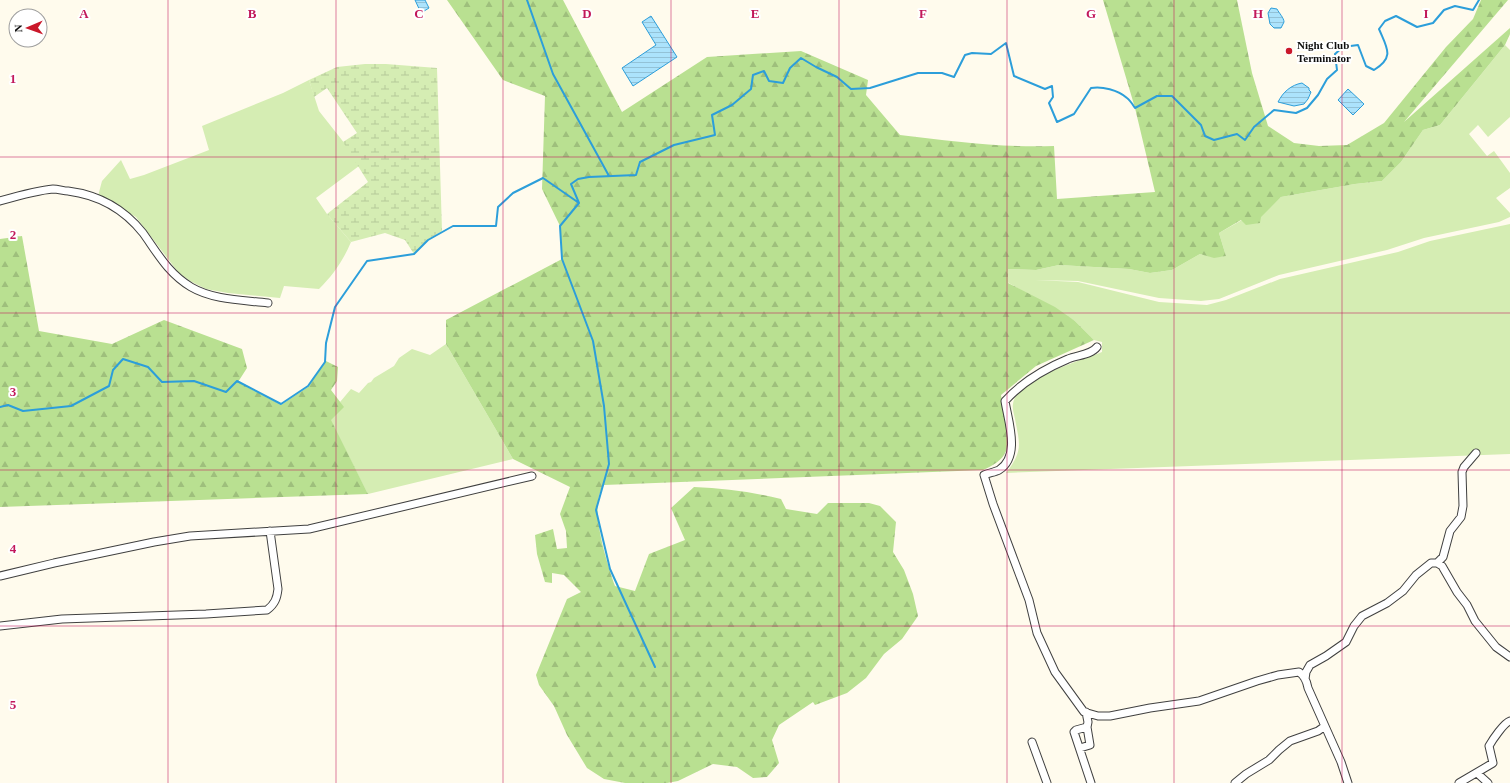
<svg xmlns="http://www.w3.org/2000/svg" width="1510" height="783" viewBox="0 0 1510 783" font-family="Georgia,serif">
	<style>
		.grass { fill: #d5edb3 }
		.forest { fill: url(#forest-firs) }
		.wetland { fill: url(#wetland-marsh) }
		.water { fill: url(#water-rules); stroke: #2c9eda }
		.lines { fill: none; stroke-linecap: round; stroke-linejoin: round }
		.stream { stroke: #2c9eda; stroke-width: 2 }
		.minor-casing { stroke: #404040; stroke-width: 9 }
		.minor { stroke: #fff; stroke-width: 7 }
		.grid { fill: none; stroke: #c2185b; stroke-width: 1; stroke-opacity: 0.55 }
		.poi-dot { fill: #ca182a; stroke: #fff; stroke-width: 1.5 }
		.labels { text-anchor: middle; stroke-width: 4; stroke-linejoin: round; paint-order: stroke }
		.poi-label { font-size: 11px; font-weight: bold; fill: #0d0d0d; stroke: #fff; text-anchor: start }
		.grid-label { font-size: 13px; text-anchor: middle; font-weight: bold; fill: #c2185b; stroke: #fff; stroke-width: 4; stroke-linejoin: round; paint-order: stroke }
	</style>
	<defs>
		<pattern id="forest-firs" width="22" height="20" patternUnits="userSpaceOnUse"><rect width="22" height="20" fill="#b9e091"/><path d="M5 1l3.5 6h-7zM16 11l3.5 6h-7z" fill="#9ebf7c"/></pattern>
		<pattern id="wetland-marsh" width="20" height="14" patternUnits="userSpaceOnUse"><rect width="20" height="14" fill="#d5edb3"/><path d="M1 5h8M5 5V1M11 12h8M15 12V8" fill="none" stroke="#b6ca99"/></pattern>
		<pattern id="water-rules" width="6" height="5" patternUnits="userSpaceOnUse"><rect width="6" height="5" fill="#ace3fc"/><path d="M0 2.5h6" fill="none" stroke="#93c2d7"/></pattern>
	</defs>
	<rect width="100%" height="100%" fill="#fffbed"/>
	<path class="grass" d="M1505,45L1510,50V117L1488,137L1478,125L1469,134L1487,156L1494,151L1510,173V188L1496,198L1510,213V217L1499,222L1424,238L1387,250L1279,275L1219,299L1201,301L1159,298L1078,281L1035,280L1078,282L1159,302L1207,305L1226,300L1280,279L1398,252L1430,241L1510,224V454L1006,473C1023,451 1020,445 1015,419C1014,414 1012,408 1013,404C1015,379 1083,360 1102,352V342L1094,340L1075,321L1007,282L1008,269L1036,270L1059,265L1129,269L1150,273L1172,270L1200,254L1214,257L1226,256L1219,233L1242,220L1260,217L1281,197L1355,184L1382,181L1401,162L1423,130L1440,125Z
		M309,80L319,111L349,149L359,166L316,198L327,214L351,242C343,261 333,275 319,289L284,286L280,298L228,293L206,289L190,281L178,272L136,217L98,196L102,181L121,160L130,179L144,175L209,150L202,126L283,93Z
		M446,344L513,459L368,494L330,420L343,407L340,402L351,389L359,393L368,383L371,382L374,378L394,366L399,358L412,349L430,355Z"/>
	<path class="forest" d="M447,0H563L622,112L707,57L801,51L868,80L866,95L900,135C951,141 1003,148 1054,146L1057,199L1155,192L1135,108L1103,0H1237L1252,73L1268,126L1294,143L1319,146L1347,145L1384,123L1446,47L1473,19L1481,0H1508L1404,122L1510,28V34L1505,45L1440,125L1423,130L1401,162L1382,181L1355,184L1281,197L1261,217L1260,223L1246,225L1241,220L1219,233L1226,256L1214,258L1200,254L1172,270L1150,273L1129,269L1059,265L1036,270L1008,269V283L1055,307L1075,321L1094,340L1036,366L1001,395C1003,407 1010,441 1006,451C1002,461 992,466 983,470L604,485C602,488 600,492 599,496C593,519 607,563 615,586L635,591L649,554L685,540L671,508L694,487C724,488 752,492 781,499L786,509L817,514L828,503H869L880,506L896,522L893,552L904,570L913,594L918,616L902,639L884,654L866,678L847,693L815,705L813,702L779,725L772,740L779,763L767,777L753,778L737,767L713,764L678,781L667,783H625L604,779L587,768L567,735L554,706L539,685L536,675L567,599L581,592L564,575L552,573V583L545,582L537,554L535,535L553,529L557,549L567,548L566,531L560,514L570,487L513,459L446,344V320L562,259L560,226L542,189L545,96L503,80Z
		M22,236L39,331L112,344L164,320L242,349L247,368L238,382L281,405L308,387L326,361L338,367L337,381L331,390L344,407L331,420L368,494L0,507V239Z"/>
	<path class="wetland" d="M365,64H386L437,68L442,231L427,240L414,254L405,240L385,233L351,242L327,214L368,182L343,142L357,133L327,88L314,97L309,80L337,67Z"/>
	<path class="water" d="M415,0H425L429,8L421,13Z
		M1271,8L1277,9C1279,13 1284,18 1284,22L1281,28H1274L1270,24L1268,13Z
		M651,16L677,57L633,86L622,68L656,45L642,22Z
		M1302,83L1309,88V90L1311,92L1308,99L1304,104L1294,106L1278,102C1283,92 1291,85 1302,83Z
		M1348,89L1364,104L1353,115L1338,100Z"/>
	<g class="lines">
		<path class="stream" d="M527,0L553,74L609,176
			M579,203L560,226L562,259L593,341L604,406L609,464L596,510L610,569L655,667
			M0,407L8,405L23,411L71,406L109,386L113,370L123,359L148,367L162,382L194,381L226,392L237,381L281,404L308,386L325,362L326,343L335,307L367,261L414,254L428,240L453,226H496L498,207L513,193L543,178L579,203L571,184L578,179L589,177L636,175L640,162L674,145L715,135L712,115L732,105L751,89L753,75L764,71L769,81L783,83L790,68L801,58L816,67L837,77L851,89L870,88L918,73H942L954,77L965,55L972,53L991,54L1006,43L1014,76L1045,89L1052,86L1053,97L1049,103L1057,122L1074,114L1091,88C1102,86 1118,90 1127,98C1130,100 1133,105 1135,108L1157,96H1172L1201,125L1205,136L1214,140L1237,134L1245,140L1254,127L1274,110L1296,113L1307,108L1318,95L1327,79L1337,70L1335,54L1343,47L1358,45L1366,66L1374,70C1395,57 1387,48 1379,29L1385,21L1396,16L1417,27L1433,23L1444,10L1455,6L1473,10L1479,0"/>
		<defs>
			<path id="minor" d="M0,201C14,197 39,190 53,189C58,189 64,191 68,191C99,195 124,209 143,233C158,254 168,273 191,287C213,300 243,300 268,303
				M1097,347C1091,355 1077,355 1068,359C1044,369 1023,381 1005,401C1008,421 1021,456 999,470C995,472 989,473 984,475L993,504L1029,600L1037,633L1055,672L1084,712L1098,716H1110L1150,708L1199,701L1257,681L1278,675L1299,672C1305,676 1307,682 1308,688L1341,762L1348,783
				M1437,563L1443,557L1450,531L1461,517L1463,506L1462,472L1464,467L1476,453
				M0,576L54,563L154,542L190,536L309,529L532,476
				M0,626L62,619L206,614L267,610C275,604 277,598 278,589L270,531
				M1305,679L1306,672L1310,665L1326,656L1346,642L1354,626L1362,616L1387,603L1403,591L1416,575L1431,563H1437L1442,566L1457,592L1467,605L1475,621L1496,647L1510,657
				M1086,712L1088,722L1087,727L1076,730L1074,732L1091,783
				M1032,742L1047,783
				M1080,748L1090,745L1087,727
				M1477,773L1488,783
				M1235,783L1246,774L1269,760L1279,750L1290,741L1318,731L1325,726
				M1459,783L1493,763L1489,746C1493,739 1504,723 1510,721"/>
		</defs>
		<use href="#minor" class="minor-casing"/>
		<use href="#minor" class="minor"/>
	</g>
	<path class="grid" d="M168,0V783M336,0V783M503,0V783M671,0V783M839,0V783M1007,0V783M1174,0V783M1342,0V783M0,157H1510M0,313H1510M0,470H1510M0,626H1510"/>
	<circle class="poi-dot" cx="1289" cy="51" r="4"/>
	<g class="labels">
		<g class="poi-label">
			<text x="1297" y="49">Night Club<tspan x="1297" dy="13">Terminator</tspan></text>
		</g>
	</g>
	<g class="grid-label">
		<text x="84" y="18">A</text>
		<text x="252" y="18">B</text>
		<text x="419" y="18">C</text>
		<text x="587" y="18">D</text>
		<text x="755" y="18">E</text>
		<text x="923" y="18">F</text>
		<text x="1091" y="18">G</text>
		<text x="1258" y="18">H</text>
		<text x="1426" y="18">I</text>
		<text x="13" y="83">1</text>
		<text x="13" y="239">2</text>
		<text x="13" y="396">3</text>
		<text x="13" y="553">4</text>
		<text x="13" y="709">5</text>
	</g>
	<g transform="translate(28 28) rotate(268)"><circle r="19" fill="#ffffff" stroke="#9e9e9e"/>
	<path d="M0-3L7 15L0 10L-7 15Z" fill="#ca182a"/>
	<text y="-6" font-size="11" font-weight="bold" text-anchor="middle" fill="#0d0d0d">N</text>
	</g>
</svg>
